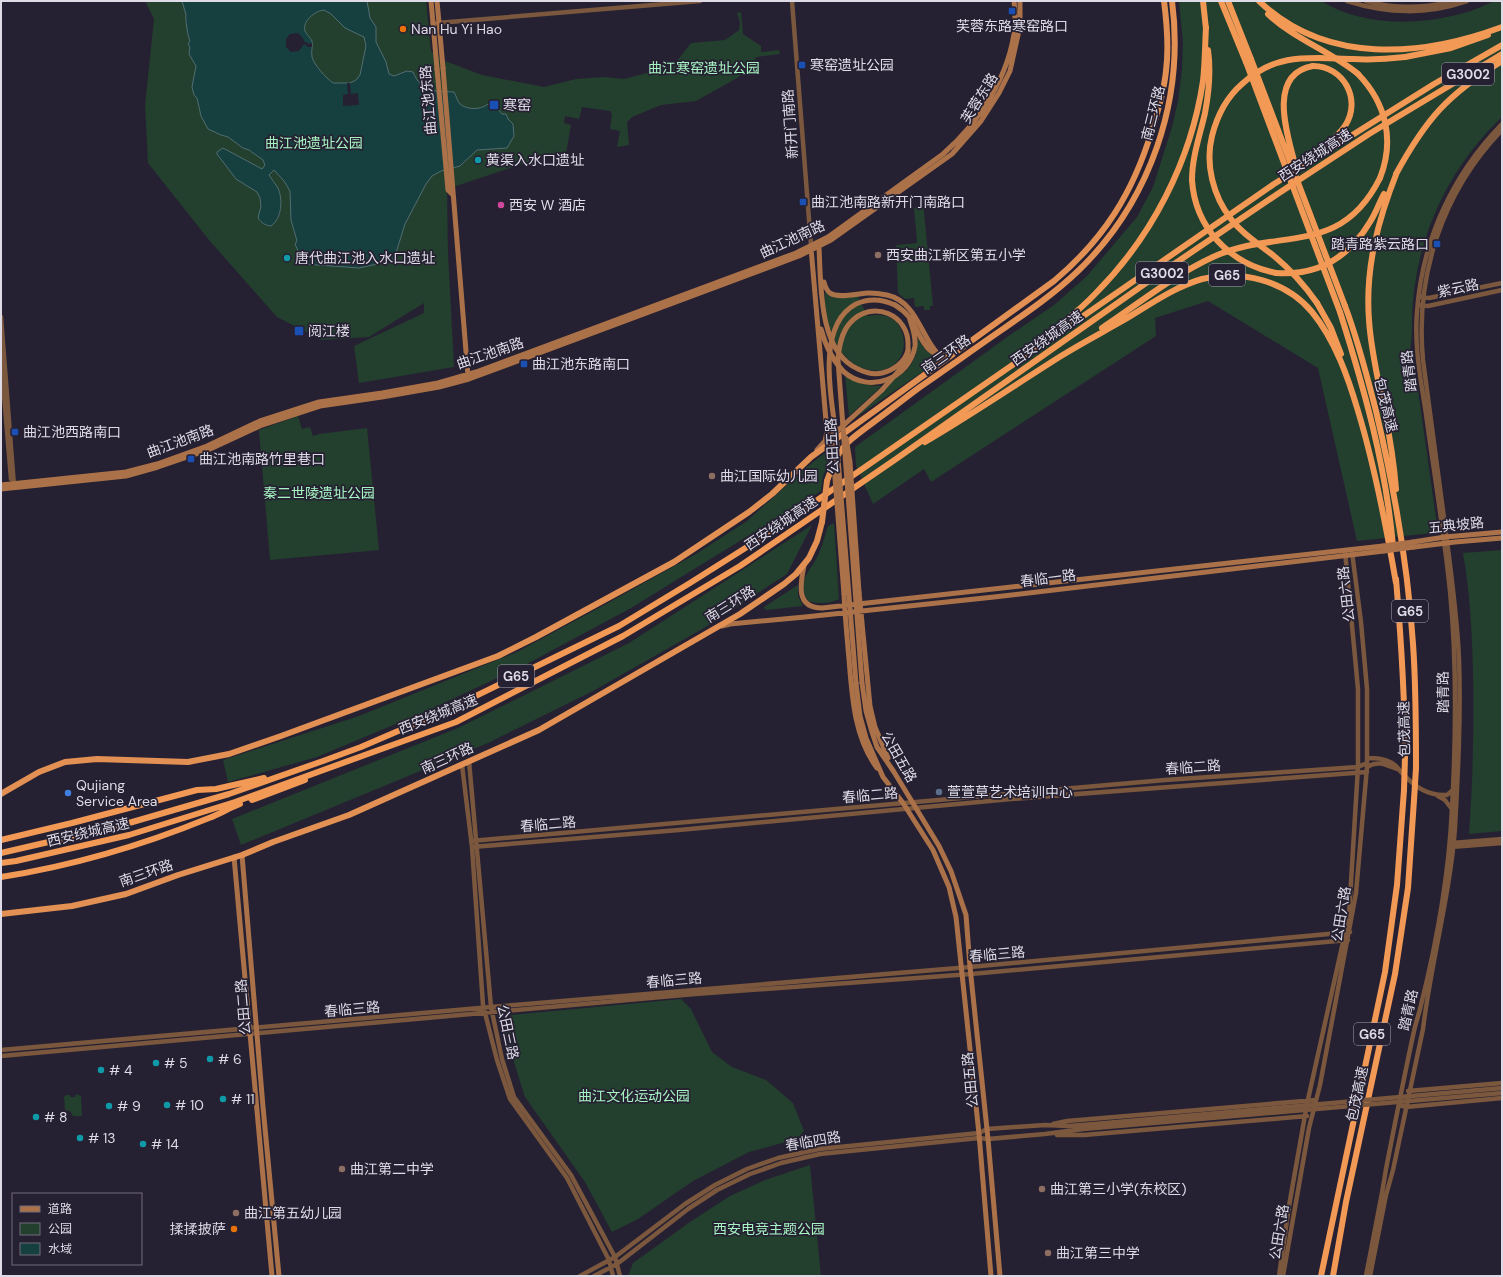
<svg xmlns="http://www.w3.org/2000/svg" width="1503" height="1277" viewBox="0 0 1503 1277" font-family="'DM Sans','Noto Sans SC',sans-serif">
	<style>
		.green { fill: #233f2e }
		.water { fill: #163f40; stroke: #526e72; fill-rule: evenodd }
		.pier { fill: #262132 }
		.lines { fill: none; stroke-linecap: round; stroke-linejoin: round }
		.tertiary { stroke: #7b573e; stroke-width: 4.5 }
		.secondary { stroke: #ab7249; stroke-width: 5 }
		.trunk { stroke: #e29053; stroke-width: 6 }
		.motorway { stroke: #f39956; stroke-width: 6 }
		.tertiary-bridge { stroke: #7b573e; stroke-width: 4.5 }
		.secondary-bridge { stroke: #ab7249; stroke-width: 5 }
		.trunk-bridge { stroke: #e29053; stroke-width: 6 }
		.motorway-bridge { stroke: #f39956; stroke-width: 6 }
		.transit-dot { fill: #1a4fb4; stroke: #262132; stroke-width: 1.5 }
		.food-dot { fill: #e8710a; stroke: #262132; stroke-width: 1.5 }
		.culture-dot { fill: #0f9aa8; stroke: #262132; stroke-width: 1.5 }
		.hotel-dot { fill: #d1479c; stroke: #262132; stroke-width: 1.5 }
		.education-dot { fill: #8d6e63; stroke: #262132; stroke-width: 1.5 }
		.service-dot { fill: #5c6f8a; stroke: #262132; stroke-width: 1.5 }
		.shop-dot { fill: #3f7fe0; stroke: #262132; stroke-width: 1.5 }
		.labels { text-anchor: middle; stroke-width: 3.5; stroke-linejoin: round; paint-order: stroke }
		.shield { fill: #262132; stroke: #a7a3b1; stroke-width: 1 }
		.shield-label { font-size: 13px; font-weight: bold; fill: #dedbe7 }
		.poi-label { font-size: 14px; fill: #dedbe7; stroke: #262132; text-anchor: start }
		.park-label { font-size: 14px; fill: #a5f4c1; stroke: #262132 }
		.street-label { font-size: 14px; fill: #dedbe7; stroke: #262132 }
	</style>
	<rect width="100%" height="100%" fill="#262132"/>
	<path class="green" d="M145,1H426L431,51L445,61L482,75L544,87L576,79L604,77L624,79L673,66L691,43L725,40L739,30L740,23L737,13L741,12L743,34L761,46V52L779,50L780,54L757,57L739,77L696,101L661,105L632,117L627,122L629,145L617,147L620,131L610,129L612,114L610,111L582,107L579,119L565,116L564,123L571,125L566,153L537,155V159L447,189L448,254L454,367L359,383L354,346L424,313V303L369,337L322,340L277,317L209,240L148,163L145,105L154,19Z
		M1179,1H1321C1363,27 1421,26 1467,12C1480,9 1488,1 1502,1V117C1444,172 1411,249 1412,329C1412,337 1411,343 1410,351C1410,362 1414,373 1417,383L1437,525L1432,533L1357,541L1318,368L1208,301L1155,318L1156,336L931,482L924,469L873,504L856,466L855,447L1010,335L1054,305L1087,276L1137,217L1153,187L1172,127L1178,101L1182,70L1183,43Z
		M919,201H923L933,306H930V310H924V306L915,307L914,298L905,299L898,293L896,246L897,245L917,243L914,208L919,207Z
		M825,292L858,296L867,316C877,314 891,314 898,324C913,347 898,375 870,370C837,365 823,320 825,292Z
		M917,337C924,350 929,355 944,357L852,420L875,400L892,381L906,371L912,363L916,354Z
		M845,376C858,383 868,386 882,386L849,416Z
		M298,416L302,429L310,427L313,436L319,434L367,428L379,550L270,560L259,430Z
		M829,450L830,461L823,476L821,491L631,608L525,665L429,710L317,757L228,782L223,760L359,716L517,652L608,603L696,554L747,521L808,466Z
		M834,523L839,599C831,604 817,604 808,601C795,580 811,572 819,553C823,544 825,535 828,526Z
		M812,525L787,574L704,628L593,691L488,743L241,845L232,819L458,728L629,643Z
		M1502,550V831L1469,834C1473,780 1474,726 1473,672C1472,632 1470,592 1463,553Z
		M798,585V596L803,606L766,610L764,608V607Z
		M681,999L691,1009L712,1052L732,1067L766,1080L793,1103L804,1131L797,1139L749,1152L693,1181L638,1219L612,1232L585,1182L525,1097L503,1027L511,1015Z
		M76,1094L81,1096L82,1116H73L70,1111L65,1110L64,1097L66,1095H69L71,1097H75Z
		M810,1165L821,1276H628L633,1263L690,1222L730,1196L765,1180Z"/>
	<path class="water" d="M182,1H367L370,18L376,27V42L386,62L389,74L394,76L407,71L413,72C422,93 434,91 454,92C456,95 457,101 460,104C467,110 481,110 488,104C495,105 498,109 502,114H506L508,119L513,124L514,136L507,148L477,150L460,166L441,171L432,176L426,184L405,224L395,256L391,261L359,268L304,264L295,244L297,241L291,220L290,191L284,181L274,170L269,175C272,179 275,184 278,188C283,200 282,218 271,226C264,225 262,223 258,218L261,206L260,198L257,192L236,179L217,154V152L223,148L262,169L265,165L263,160L249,150L243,148L228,137L221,135L208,129L201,116L197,98L194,95L192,87L196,66L189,54L190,47L188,44L190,41C188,37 185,19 186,15ZM324,10L331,14L345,28L364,37L366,46L360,75L356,80L350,83H333C326,78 314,65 312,57C311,51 313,46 312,41C310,37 307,35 305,31C302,21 315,11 324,10Z"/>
	<path class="pier" d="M298,33L303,38L304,41L309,44L312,43V47H308L304,44L299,51L291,52L286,47V39L290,34Z
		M347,83H350L351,94L358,93L359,105L343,106V95L348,94Z"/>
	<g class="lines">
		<path class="tertiary" d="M792,1L811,245
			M1347,1C1389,14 1426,15 1467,1
			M1366,1C1394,9 1425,8 1454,1
			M437,23L700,1
			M1421,297L1429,298L1502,283
			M1419,305L1428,306L1502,290
			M1,317L14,486
			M1,359L11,479
			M1367,758C1375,758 1384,758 1392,763C1396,765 1399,770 1403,774C1415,787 1428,796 1447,795L1453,790
			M469,761L491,1007L502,1059L514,1097L571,1175L615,1257L620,1276
			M462,765L472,847L483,1005L497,1060L510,1099L567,1178L609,1260L613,1276
			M1367,767C1378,760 1386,765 1397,769
			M1438,796L1445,800L1451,808
			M471,841L1165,780L1358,767L1367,763
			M1452,843L1502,839
			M472,847L679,830L1011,799L1367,772
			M1451,847L1502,843
			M1,1050L491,1007L970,967L1350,932
			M1,1056L695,994L971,974L1348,940
			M1408,1091L1502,1083
			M1399,1105L1406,1107L1502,1098
			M1053,1124L1067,1121L1316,1100
			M1057,1135H1084L1307,1116
			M580,1276L615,1257L685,1204L715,1185L747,1169L778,1158L819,1149L979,1133L987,1129L1045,1125L1068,1126L1083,1125
			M594,1276L617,1264L688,1209L717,1190L750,1174L781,1163L820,1154L979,1138L988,1139L1045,1134L1083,1129
			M1279,1276L1289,1206L1307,1104L1349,915L1358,767V689L1345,551
			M1283,1276L1309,1128L1320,1085L1356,893L1367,767V689L1361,622L1352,552
			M1366,1276L1382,1193L1386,1169C1395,1123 1404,1077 1414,1031C1416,1022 1419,1014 1421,1005C1437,941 1449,874 1452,808C1456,736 1457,663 1450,591C1444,532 1434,473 1426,414C1421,381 1414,346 1417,312C1422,241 1452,175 1502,124
			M1370,1276L1386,1195L1393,1170L1423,1029C1431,962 1450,896 1455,828C1458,772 1461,716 1459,659C1457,612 1450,565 1444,518C1437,465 1430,413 1423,360C1415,276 1442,192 1502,130"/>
		<path class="secondary" d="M431,1L433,23
			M437,1L439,23
			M443,68L468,376
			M437,69L448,190L453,195
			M817,247H819C821,283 818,352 858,369C866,373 873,375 882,373C894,370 905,362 908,350
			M811,248L827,432L825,441L817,450
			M824,282C825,286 826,290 830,293C838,299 859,293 869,293C875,293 882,294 887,295C917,302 920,335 938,354
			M895,305C900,308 905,312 909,317C921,333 924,361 952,354
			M821,329C825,344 833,361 844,372C869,394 910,379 915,346C916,336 912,326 909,317
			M834,434L882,390
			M1,485L126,472L157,464L207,446L260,421L319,402L382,393L438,383L476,372L796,253L828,237L943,154C980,122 1010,75 1015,26C1015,18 1015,9 1014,1
			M1,489L126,476L158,467L208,450L262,425L320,406L382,397L439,387L469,379L799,256L831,240L952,154L981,121L999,93L1010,71L1020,26V1
			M1413,542L1445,537L1502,532
			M1414,547L1455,542L1502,538
			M804,566C800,585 796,608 822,608L1383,546
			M859,592L870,706L875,727L888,758
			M844,594C845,616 847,637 849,659C852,696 854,737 877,768
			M722,626L730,624L805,617L994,597L1384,551
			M856,683L860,716L866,738L883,777L903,803L933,850L949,887L956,917L979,1134L991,1276
			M862,683L866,711L872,732L877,747L894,772L939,846L951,871L966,915L970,967L988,1139L1000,1276
			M242,855L263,1107L279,1276
			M234,857L272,1276"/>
		<path class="trunk" d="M827,481C830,473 833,463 838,455C846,441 862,431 875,421C890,410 905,398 920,387C948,368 975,348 1003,329C1029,311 1055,293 1078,271C1150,202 1185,100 1172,1
			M1,794L39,772L65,762L97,759L188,762L229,754L281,736L498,656L536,637L674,562L749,512L772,494L811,457L1054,281C1104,239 1133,193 1152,130C1158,111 1164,91 1166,71C1169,48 1167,24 1164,1
			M1,914L72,906L126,894L178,875L242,855L273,842L349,815L539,730L740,614L784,584L796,574L809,558L817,541L822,522"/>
		<path class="motorway" d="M1203,1L1206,29
			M1221,1L1246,62
			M1228,1L1251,59
			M1259,1C1326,65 1421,57 1502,27
			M1268,14C1294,39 1330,51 1358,74
			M1405,57L1451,48L1488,35
			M1313,156C1324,147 1337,138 1345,126C1362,100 1344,66 1313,66
			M1396,174C1426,119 1448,94 1502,61
			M1192,180C1192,157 1200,135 1205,113C1209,92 1211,71 1208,50
			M1276,273C1318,276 1349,257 1370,222C1376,213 1379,203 1384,194
			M1317,303L1331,328L1341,354
			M1345,306C1358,340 1367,376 1376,411C1394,487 1408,566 1413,644C1416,685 1416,727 1416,768
			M1340,312C1364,388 1386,466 1393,546
			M1102,328C1138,304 1174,275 1213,257C1279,227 1340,258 1380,178
			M1018,357C1044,337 1072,318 1095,294C1152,237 1191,161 1203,81C1205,63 1205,45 1206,27
			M925,442C971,415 1015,385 1061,356C1082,343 1103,332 1124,320C1149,305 1174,287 1202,279C1241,269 1286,281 1312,312C1335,340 1348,377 1358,411C1375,467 1386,525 1396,583
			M1396,489C1394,464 1390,438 1385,414C1379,383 1371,352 1369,320C1365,268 1378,220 1397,172
			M1396,579C1401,638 1405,697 1405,757
			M252,800L305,780
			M1,840L72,823L197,790L216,789L264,778
			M1,853L122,825L229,794L323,761L361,747L447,710L619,626L690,583L777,528L1274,184L1434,84L1502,45
			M1,863L16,861L129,835L235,802L456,722L623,636L740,566L896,459L1146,283L1279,193L1369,134L1502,54
			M1,877C72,866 143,845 209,818C220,814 229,808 240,804
			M1321,1276L1385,972L1397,885L1404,790
			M1333,1276L1346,1202L1395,974L1408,888L1414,800"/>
		<path class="tertiary-bridge" d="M1083,1125L1502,1088
			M1083,1129L1502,1093"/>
		<path class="secondary-bridge" d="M433,23L437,69
			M439,23L443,68
			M833,427V452L844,594
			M846,438L850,462L859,592
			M1383,546L1413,542
			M1384,551L1414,547
			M856,683L836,434C831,398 816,325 856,304C869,298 882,299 895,305
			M862,683L838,360C839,347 841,333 850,323C872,298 910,315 908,346C908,350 909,354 907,358C902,370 890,380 882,390"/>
		<path class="trunk-bridge" d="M822,522L827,481"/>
		<path class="motorway-bridge" d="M1251,59L1345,306
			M1246,62L1340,312
			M1358,74C1386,103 1395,140 1380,178
			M1295,164C1287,134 1267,74 1313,66
			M1192,180C1195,228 1230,264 1276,273
			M1317,303C1305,286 1291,270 1274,256C1259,244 1242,234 1231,219C1213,196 1205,164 1212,136C1217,116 1227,97 1242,84C1276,52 1310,58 1353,59C1371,60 1388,59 1405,57
			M1404,790L1405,757
			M1414,800L1416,768"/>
	</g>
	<g class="transit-dot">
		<rect x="1008" y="7" width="8" height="8" rx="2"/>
		<rect x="798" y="61" width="8" height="8" rx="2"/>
		<rect x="489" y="100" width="10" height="10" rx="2"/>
		<rect x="799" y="198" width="8" height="8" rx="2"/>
		<rect x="1433" y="240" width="8" height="8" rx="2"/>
		<rect x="294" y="326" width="10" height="10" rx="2"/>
		<rect x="520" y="360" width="8" height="8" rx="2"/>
		<rect x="11" y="428" width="8" height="8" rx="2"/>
		<rect x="187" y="455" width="8" height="8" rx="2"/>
	</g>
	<g class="food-dot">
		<circle cx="403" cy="29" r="4"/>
		<circle cx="234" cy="1229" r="4"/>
	</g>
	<g class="culture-dot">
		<circle cx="478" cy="160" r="4"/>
		<circle cx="287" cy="258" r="4"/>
		<circle cx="210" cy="1059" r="4"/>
		<circle cx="156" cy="1063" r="4"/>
		<circle cx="101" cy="1070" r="4"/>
		<circle cx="223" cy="1099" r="4"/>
		<circle cx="167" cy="1105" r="4"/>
		<circle cx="109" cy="1106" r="4"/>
		<circle cx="36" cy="1117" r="4"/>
		<circle cx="80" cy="1138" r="4"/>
		<circle cx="143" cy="1144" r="4"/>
	</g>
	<circle class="hotel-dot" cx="501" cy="205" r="4"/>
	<g class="education-dot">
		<circle cx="878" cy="255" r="4"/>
		<circle cx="712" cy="476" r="4"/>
		<circle cx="342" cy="1169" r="4"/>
		<circle cx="1042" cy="1189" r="4"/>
		<circle cx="236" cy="1213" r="4"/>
		<circle cx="1048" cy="1253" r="4"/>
	</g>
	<circle class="service-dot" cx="939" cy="792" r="4"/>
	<circle class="shop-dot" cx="68" cy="793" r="4"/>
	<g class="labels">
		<g class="shield">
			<rect x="1442" y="63" width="52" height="22" rx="3"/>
			<rect x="1136" y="262" width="52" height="22" rx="3"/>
			<rect x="1209" y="264" width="36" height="22" rx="3"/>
			<rect x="1392" y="600" width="36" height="22" rx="3"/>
			<rect x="498" y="665" width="36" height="22" rx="3"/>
			<rect x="1354" y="1023" width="36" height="22" rx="3"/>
		</g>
		<g class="shield-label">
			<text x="1468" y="79">G3002</text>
			<text x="1162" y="278">G3002</text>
			<text x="1227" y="280">G65</text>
			<text x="1410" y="616">G65</text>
			<text x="516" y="681">G65</text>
			<text x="1372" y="1039">G65</text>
		</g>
		<g class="poi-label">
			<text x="1012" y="31" text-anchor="middle">芙蓉东路寒窑路口</text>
			<text x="411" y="34">Nan Hu Yi Hao</text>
			<text x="810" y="70">寒窑遗址公园</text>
			<text x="503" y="110">寒窑</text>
			<text x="486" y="165">黄渠入水口遗址</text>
			<text x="811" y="207">曲江池南路新开门南路口</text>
			<text x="509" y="210">西安 W 酒店</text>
			<text x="1429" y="249" text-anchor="end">踏青路紫云路口</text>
			<text x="886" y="260">西安曲江新区第五小学</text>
			<text x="295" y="263">唐代曲江池入水口遗址</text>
			<text x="308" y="336">阅江楼</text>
			<text x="532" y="369">曲江池东路南口</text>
			<text x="23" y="437">曲江池西路南口</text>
			<text x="199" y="464">曲江池南路竹里巷口</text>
			<text x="720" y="481">曲江国际幼儿园</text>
			<text x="76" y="790">Qujiang<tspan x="76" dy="16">Service Area</tspan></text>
			<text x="947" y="797">萱萱草艺术培训中心</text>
			<text x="218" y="1064"># 6</text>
			<text x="164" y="1068"># 5</text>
			<text x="109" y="1075"># 4</text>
			<text x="231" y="1104"># 11</text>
			<text x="175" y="1110"># 10</text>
			<text x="117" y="1111"># 9</text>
			<text x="44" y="1122"># 8</text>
			<text x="88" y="1143"># 13</text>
			<text x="151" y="1149"># 14</text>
			<text x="350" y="1174">曲江第二中学</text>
			<text x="1050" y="1194">曲江第三小学(东校区)</text>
			<text x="244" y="1218">曲江第五幼儿园</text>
			<text x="226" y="1234" text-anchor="end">揉揉披萨</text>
			<text x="1056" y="1258">曲江第三中学</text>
		</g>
		<g class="park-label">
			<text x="704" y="73">曲江寒窑遗址公园</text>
			<text x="314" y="148">曲江池遗址公园</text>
			<text x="319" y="498">秦二世陵遗址公园</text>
			<text x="634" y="1101">曲江文化运动公园</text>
			<text x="769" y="1234">西安电竞主题公园</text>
		</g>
		<g class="street-label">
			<text transform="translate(979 98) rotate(-58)" y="5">芙蓉东路</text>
			<text transform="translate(428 100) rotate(-95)" y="5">曲江池东路</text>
			<text transform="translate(1153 113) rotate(-76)" y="5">南三环路</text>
			<text transform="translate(790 124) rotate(-94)" y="5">新开门南路</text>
			<text transform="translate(1315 155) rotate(-33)" y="5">西安绕城高速</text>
			<text transform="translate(792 239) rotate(-25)" y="5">曲江池南路</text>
			<text transform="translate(1458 288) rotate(-12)" y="5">紫云路</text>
			<text transform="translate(1047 338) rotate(-35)" y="5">西安绕城高速</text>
			<text transform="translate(490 353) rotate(-19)" y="5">曲江池南路</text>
			<text transform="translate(946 354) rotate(-35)" y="5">南三环路</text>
			<text transform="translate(1409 371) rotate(-97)" y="5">踏青路</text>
			<text transform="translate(1386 405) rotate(76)" y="5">包茂高速</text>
			<text transform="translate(180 441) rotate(-20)" y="5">曲江池南路</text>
			<text transform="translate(832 446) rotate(-93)" y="5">公田五路</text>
			<text transform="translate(781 523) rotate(-34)" y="5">西安绕城高速</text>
			<text transform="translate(1456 525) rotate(-6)" y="5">五典坡路</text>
			<text transform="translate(1048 578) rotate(-7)" y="5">春临一路</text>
			<text transform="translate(1346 594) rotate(-97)" y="5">公田六路</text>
			<text transform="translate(730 604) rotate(-32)" y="5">南三环路</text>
			<text transform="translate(1443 692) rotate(-91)" y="5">踏青路</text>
			<text transform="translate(438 714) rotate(-22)" y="5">西安绕城高速</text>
			<text transform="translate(1404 729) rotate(-91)" y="5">包茂高速</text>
			<text transform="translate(899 757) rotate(60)" y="5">公田五路</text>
			<text transform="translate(447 758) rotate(-24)" y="5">南三环路</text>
			<text transform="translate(1193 767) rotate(-4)" y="5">春临二路</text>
			<text transform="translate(870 795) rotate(-5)" y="5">春临二路</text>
			<text transform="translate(548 824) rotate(-5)" y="5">春临二路</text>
			<text transform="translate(88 832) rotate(-13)" y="5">西安绕城高速</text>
			<text transform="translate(146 873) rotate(-19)" y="5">南三环路</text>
			<text transform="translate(1341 914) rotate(-81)" y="5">公田六路</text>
			<text transform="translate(997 954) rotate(-5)" y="5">春临三路</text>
			<text transform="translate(674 980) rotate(-5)" y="5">春临三路</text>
			<text transform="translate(243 1007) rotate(-95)" y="5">公田二路</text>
			<text transform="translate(352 1009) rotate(-5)" y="5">春临三路</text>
			<text transform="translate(1408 1010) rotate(-77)" y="5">踏青路</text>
			<text transform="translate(508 1032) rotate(78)" y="5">公田三路</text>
			<text transform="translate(970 1080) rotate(-96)" y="5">公田五路</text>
			<text transform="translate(1357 1094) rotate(-78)" y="5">包茂高速</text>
			<text transform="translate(813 1141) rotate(-10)" y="5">春临四路</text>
			<text transform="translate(1279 1232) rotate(-81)" y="5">公田六路</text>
		</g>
	</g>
	<rect width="1503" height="1277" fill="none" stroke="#dedbe7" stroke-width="4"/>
	<rect x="12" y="1193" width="130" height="72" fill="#262132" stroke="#706b7a"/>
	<rect x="20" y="1206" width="20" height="6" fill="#ab7249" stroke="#706b7a"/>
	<text x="48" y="1213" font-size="12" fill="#dedbe7">道路</text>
	<rect x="20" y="1223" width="20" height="12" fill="#233f2e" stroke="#706b7a"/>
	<text x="48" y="1233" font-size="12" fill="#dedbe7">公园</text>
	<rect x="20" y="1243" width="20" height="12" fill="#163f40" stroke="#706b7a"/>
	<text x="48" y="1253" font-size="12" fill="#dedbe7">水域</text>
</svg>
